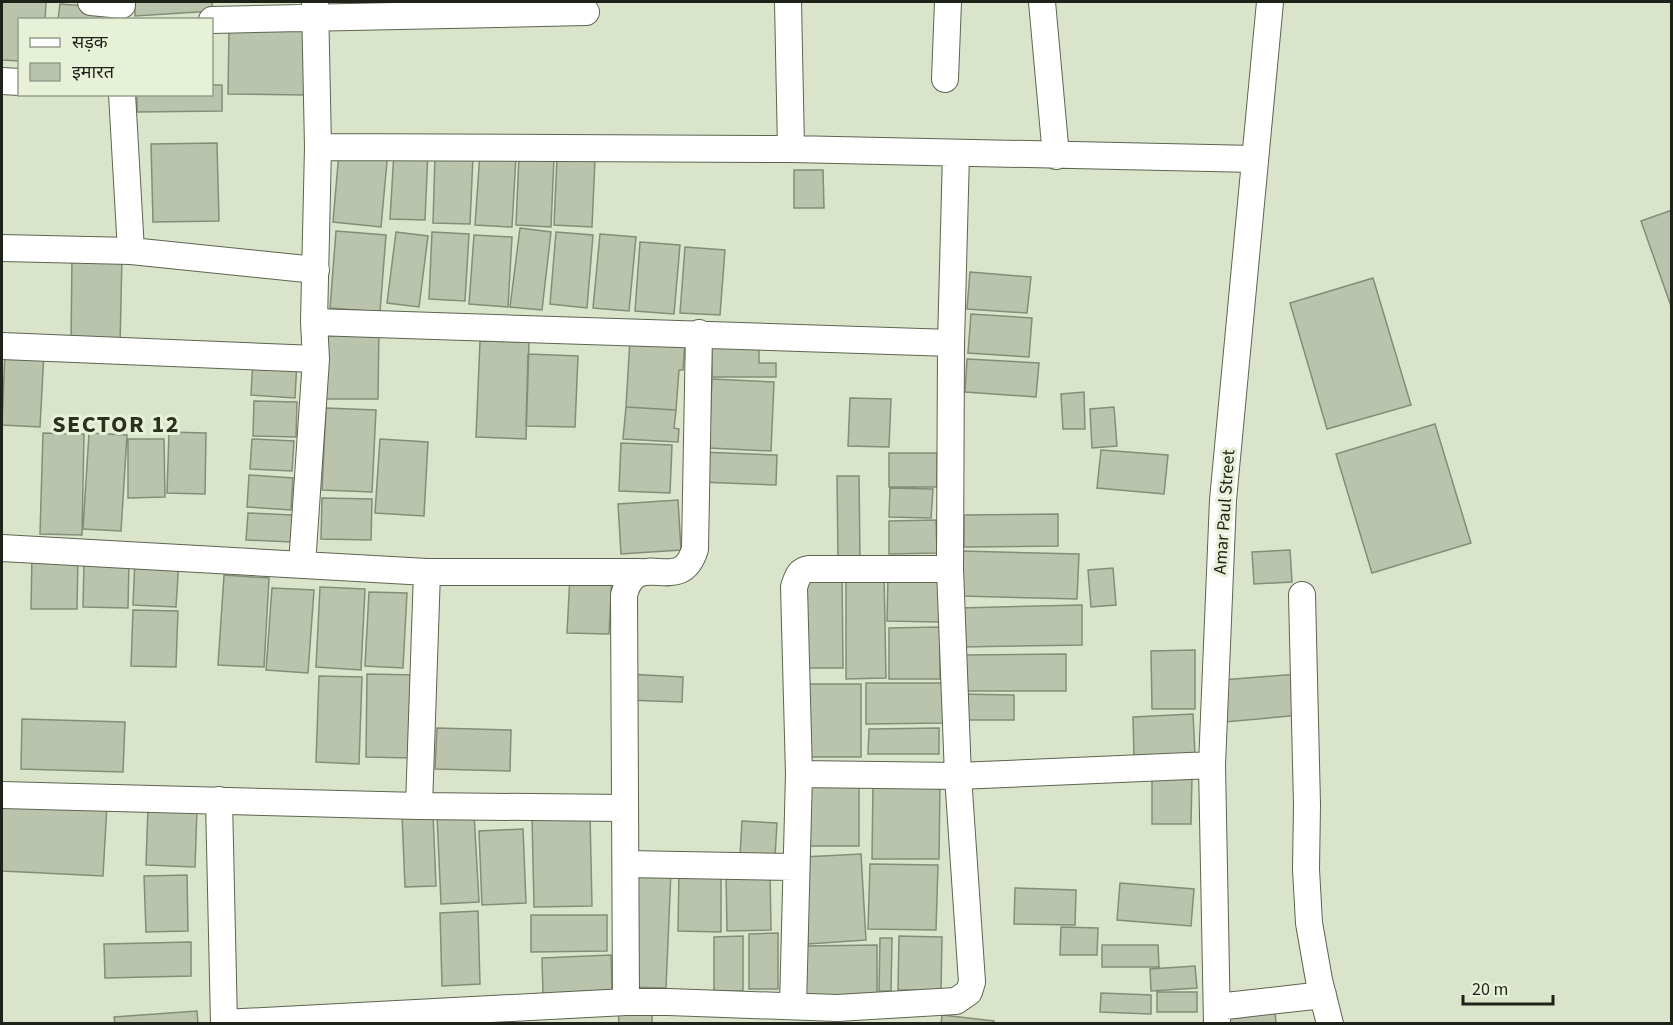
<svg xmlns="http://www.w3.org/2000/svg" width="1673" height="1025" viewBox="0 0 1673 1025" font-family="'Source Sans 3','Noto Sans Devanagari',sans-serif">
	<style>
		.building { fill: #bac3ab; stroke: #848d76; stroke-width: 1.5 }
		.lines { fill: none; stroke-linecap: round; stroke-linejoin: round }
		.minor-casing { stroke: #5c654f; stroke-width: 28 }
		.minor { stroke: #fff; stroke-width: 26 }
		.labels { text-anchor: middle; stroke-width: 6; stroke-linejoin: round; paint-order: stroke }
		.street-label { font-size: 18px; fill: #1e2219; stroke: #e7f1d8 }
		.district-label { font-size: 24px; font-weight: bold; letter-spacing: 1.5px; fill: #2a321e; stroke: #e7f1d8 }
	</style>
	<rect width="100%" height="100%" fill="#dae4cb"/>
	<path class="building" d="M2,2H46L45,20H20V61L2,60Z
		M135,2H212L213,11L135,16Z
		M60,4L112,8L111,20H58Z
		M229,29L305,30L304,95L228,94Z
		M212,85H222V111L137,112V94H212Z
		M217,143L219,221L153,222L151,144Z
		M388,151L381,227L333,222L339,152Z
		M428,151L425,220L390,219L394,152Z
		M480,153L516,156L512,227L475,225Z
		M435,156L473,157L470,224L433,223Z
		M519,156L554,158L551,227L516,225Z
		M557,158L595,159L592,227L554,225Z
		M794,170H823L824,208H794Z
		M1672,210V309L1641,221Z
		M520,228L551,232L542,310L510,307Z
		M336,231L386,235L380,312L330,308Z
		M396,232L428,236L419,307L387,303Z
		M432,232L469,234L465,301L429,299Z
		M556,232L593,235L587,308L550,304Z
		M600,234L636,237L629,311L593,308Z
		M474,235L512,237L508,307L469,304Z
		M640,242L680,245L674,314L635,311Z
		M685,247L725,250L720,315L680,313Z
		M72,255L122,256L120,346L71,345Z
		M970,272L1031,277L1027,313L967,309Z
		M1373,278L1411,405L1327,429L1290,303Z
		M971,314L1032,318L1029,357L968,353Z
		M325,324L379,325L378,399H324Z
		M630,339L685,342L683,370H679L676,410L626,407Z
		M480,341L529,342L526,439L476,437Z
		M712,343L759,344V363H776V377H712Z
		M5,350L44,352L40,427L2,425Z
		M528,354L578,356L575,427L526,426Z
		M253,359L297,361L295,398L251,395Z
		M967,359L1039,363L1036,397L965,392Z
		M712,379L774,382L771,451L709,448Z
		M1084,392L1085,429H1063L1061,394Z
		M850,398L891,399L889,447L848,446Z
		M254,401L297,402L296,437L253,436Z
		M626,407L676,410L674,428L679,429L678,442L623,439Z
		M1114,407L1117,446L1092,448L1090,409Z
		M326,408L376,410L372,492L322,490Z
		M1435,424L1471,543L1372,573L1336,454Z
		M169,432L206,433L205,494L167,493Z
		M43,433L84,434L82,535L40,534Z
		M89,433L127,435L121,531L83,529Z
		M128,439H164L165,497L128,498Z
		M252,439L294,441L292,471L250,469Z
		M380,439L428,442L424,516L375,513Z
		M621,443L672,445L670,493L619,491Z
		M1101,450L1168,455L1164,494L1097,488Z
		M700,452L777,455L776,485L699,482Z
		M889,453H937V487H889Z
		M249,475L293,478L291,510L247,507Z
		M837,476H859L860,560H838Z
		M890,488L933,489L931,518L889,517Z
		M322,498L372,499L371,540L321,539Z
		M678,500L681,550L621,554L618,504Z
		M248,513L293,515L291,542L246,540Z
		M1058,514V546L964,547V515Z
		M936,520L937,553L889,554V521Z
		M1290,550L1292,582L1254,584L1252,552Z
		M962,551L1079,554L1077,599L961,596Z
		M32,554H78L77,609H31Z
		M135,558L179,560L176,607L133,605Z
		M84,561L129,562L128,608L83,607Z
		M1113,568L1116,605L1091,607L1088,570Z
		M842,572L843,668H804L805,574Z
		M846,573L884,574L886,678L846,679Z
		M612,574L609,634L567,633L570,575Z
		M888,574L940,575L939,622L887,621Z
		M224,575L269,578L264,667L218,665Z
		M320,587L365,589L361,670L316,667Z
		M272,588L314,590L308,673L266,670Z
		M369,592L407,593L403,668L365,666Z
		M1082,605V645L961,647L960,608Z
		M133,610L178,611L176,667L131,666Z
		M940,627V679H889V628Z
		M1195,650V709H1152L1151,651Z
		M1066,654V691H962V655Z
		M367,674L414,675L412,758L366,757Z
		M627,674L683,677L682,702L626,700Z
		M1298,674L1301,715L1225,722L1222,680Z
		M319,676L362,677L359,764L316,762Z
		M866,683H944V723L866,724Z
		M804,684H861V757H805Z
		M956,694L1014,695V720H956Z
		M1193,714L1195,755L1134,757L1133,717Z
		M22,719L125,722L123,772L21,769Z
		M437,728L511,730L510,771L435,769Z
		M939,728V754H868L869,729Z
		M1152,776L1192,777L1191,824H1152Z
		M859,777V846H805L806,778Z
		M940,780L939,859H872L873,783Z
		M2,800L107,805L103,876L2,871Z
		M148,807L197,809L195,867L146,865Z
		M474,813L479,902L441,904L437,815Z
		M433,814L436,886L405,887L402,815Z
		M590,815L592,906L534,907L532,816Z
		M742,821L777,823L775,857L740,856Z
		M523,829L526,903L482,905L479,831Z
		M861,854L866,940L808,944L803,857Z
		M870,864L938,865L936,930L868,929Z
		M636,869L671,871L666,988L631,987Z
		M679,869H721V932L678,931Z
		M770,871L771,930L727,931L726,872Z
		M187,875L188,931L146,932L144,876Z
		M1120,883L1194,889L1191,926L1117,920Z
		M1015,888L1076,890L1075,925L1014,924Z
		M478,911L480,984L442,986L440,913Z
		M531,915H607V951L531,952Z
		M1061,927L1098,928L1097,955H1060Z
		M778,933V989H749V934Z
		M743,936V991H714V937Z
		M899,936L942,937L941,990H898Z
		M880,938H892L891,991H879Z
		M191,942V976L105,978L104,944Z
		M877,945V996L804,997L803,946Z
		M1102,945H1158L1159,967H1102Z
		M611,955L612,991L543,994L542,958Z
		M1195,966L1197,988L1151,991L1150,969Z
		M1157,992H1197V1012H1157Z
		M1101,993L1151,995V1014L1100,1012Z
		M652,1004V1024H619L618,1006Z
		M1275,1010L1276,1024H1221L1220,1013Z
		M197,1011L198,1024H115L114,1017Z
		M942,1015L994,1021V1024H941Z"/>
	<g class="lines">
		<defs>
			<path id="minor" d="M91,2L122,5
				M788,2L791,149
				M1042,2L1056,156
				M212,20L586,12
				M945,79L948,2
				M2,81L20,82
				M122,94L131,251
				M318,147L791,149L1255,159
				M2,248L131,251L316,270
				M314,322L951,343
				M2,346L316,359
				M2,548L427,572H640
				M302,565L316,359L314,322L318,147L315,2
				M1302,595L1307,805L1306,869L1309,923L1319,980L1330,1024
				M799,774L958,776L1212,765
				M2,795L419,806L624,808
				M219,800L224,1024
				M419,806L427,572
				M626,864L795,867
				M626,1002L624,595C637,545 680,599 695,549L699,333
				M793,1006L799,774L794,587C797,578 799,570 809,569H950
				M1217,1007L1323,995
				M224,1023L626,1002H668L837,1008L956,1001L969,992L972,982L958,776L950,569L951,343L956,154
				M1217,1024L1212,765L1223,500L1270,2"/>
		</defs>
		<use href="#minor" class="minor-casing"/>
		<use href="#minor" class="minor"/>
	</g>
	<g class="labels">
		<g class="street-label">
			<text transform="translate(1224 512) rotate(-86)" y="6">Amar Paul Street</text>
		</g>
		<g class="district-label">
			<text x="116" y="432">SECTOR 12</text>
		</g>
	</g>
	<rect width="1673" height="1025" fill="none" stroke="#1e2219" stroke-width="6"/>
	<rect x="18" y="18" width="195" height="78" fill="#e7f1d8" stroke="#979e8c" stroke-width="1.5"/>
	<rect x="30" y="38" width="30" height="9" fill="#ffffff" stroke="#979e8c" stroke-width="1.5"/>
	<text x="72" y="48" font-size="18" fill="#1e2219">सड़क</text>
	<rect x="30" y="63" width="30" height="18" fill="#bac3ab" stroke="#979e8c" stroke-width="1.5"/>
	<text x="72" y="78" font-size="18" fill="#1e2219">इमारत</text>
	<path d="M1463 995v9h90v-9" fill="none" stroke="#1e2219" stroke-width="3"/>
	<text x="1472" y="995" font-size="18" fill="#1e2219" stroke="#e7f1d8" stroke-width="4.5" paint-order="stroke">20 m</text>
</svg>
